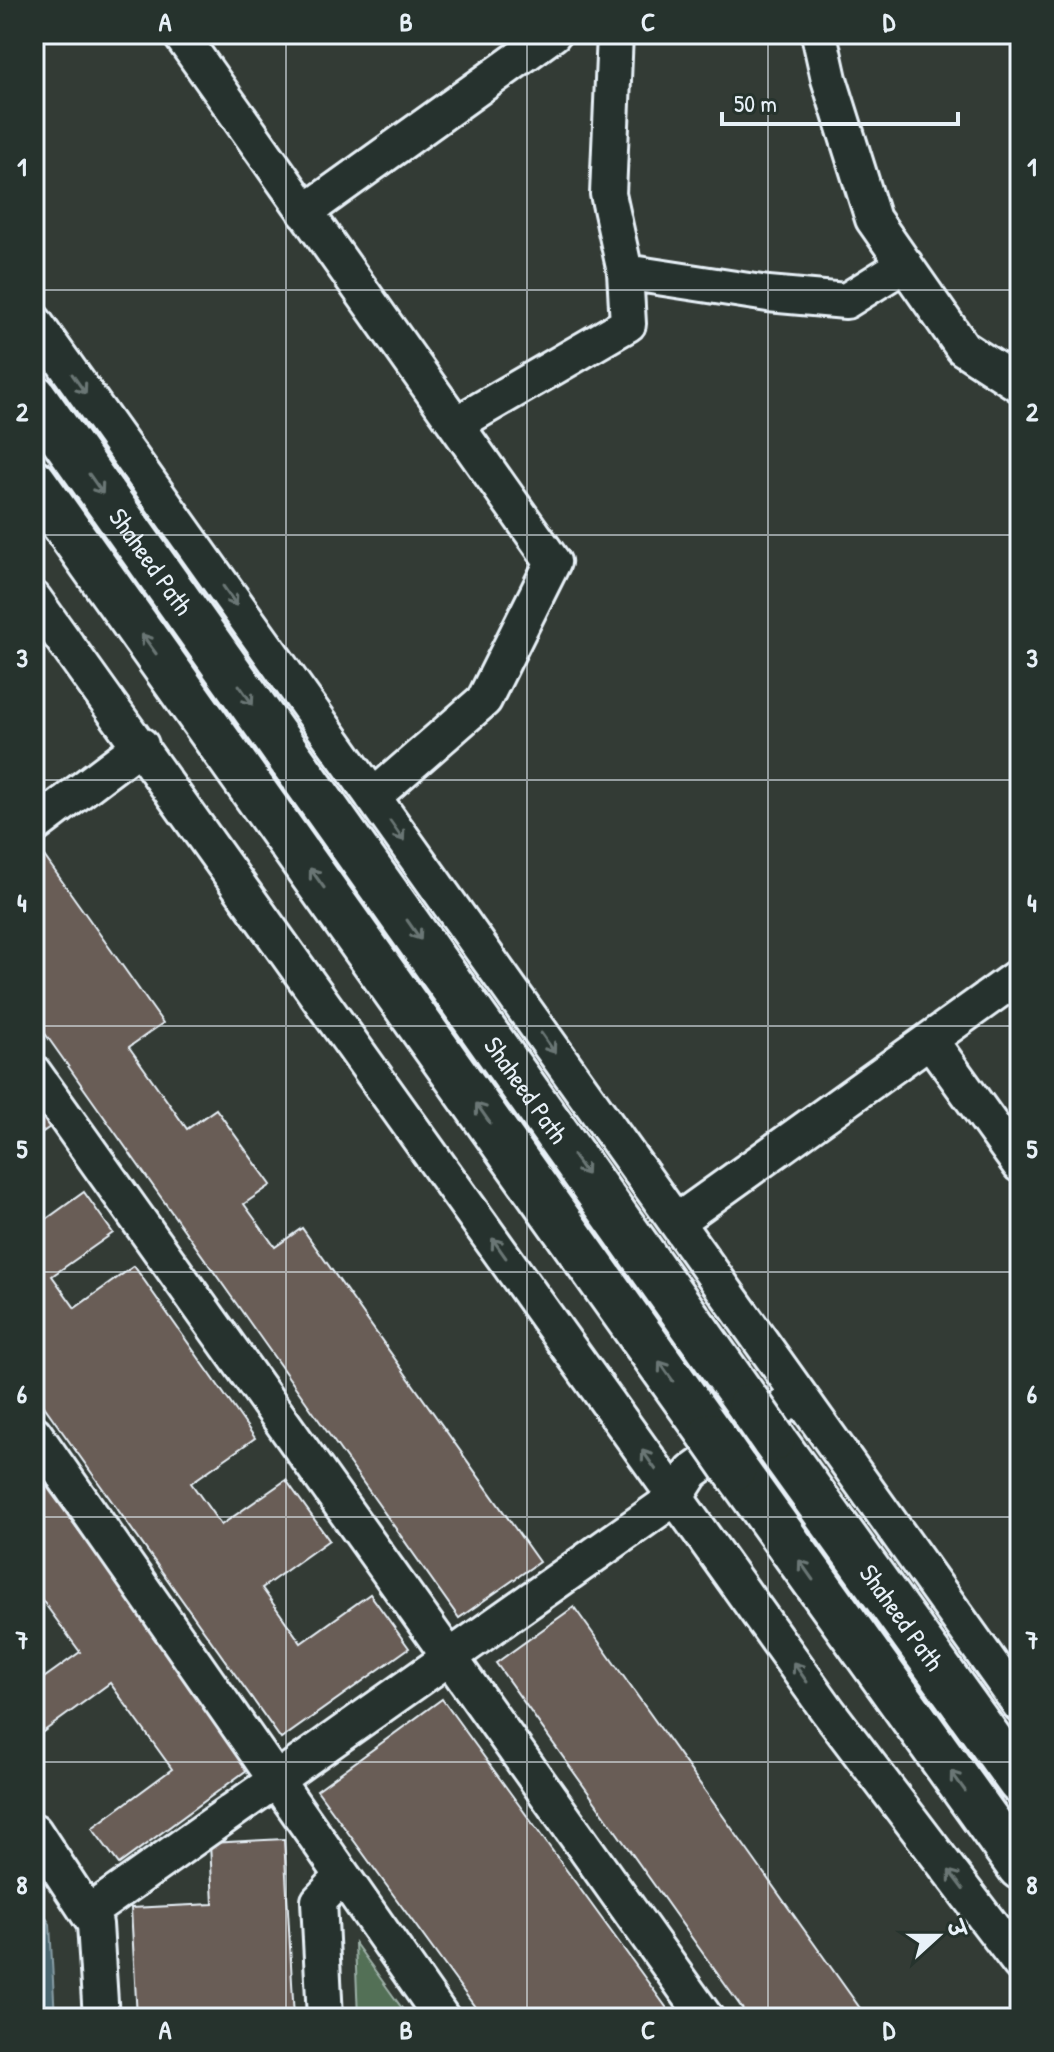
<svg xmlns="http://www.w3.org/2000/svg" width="1054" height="2052" viewBox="0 0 1054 2052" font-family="'Patrick Hand','Playpen Sans Deva',sans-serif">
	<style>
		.green { fill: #526f56; stroke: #9db0a7; stroke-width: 2 }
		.water { fill: #49666f; stroke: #899ea6; stroke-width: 2 }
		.building { fill: #695d56; stroke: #e8f1f8; stroke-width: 2 }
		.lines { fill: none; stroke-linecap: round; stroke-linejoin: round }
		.minor-casing { stroke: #e8f1f8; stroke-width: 40 }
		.highway-casing { stroke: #e8f1f8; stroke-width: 50 }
		.minor { stroke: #26332d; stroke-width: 34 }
		.highway { stroke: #26332d; stroke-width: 44 }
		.highway-bridge-casing { stroke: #e8f1f8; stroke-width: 50; stroke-linecap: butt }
		.highway-bridge { stroke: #26332d; stroke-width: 44 }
		.oneway { stroke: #6a7674 }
		.grid { fill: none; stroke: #e8f1f8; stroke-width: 2; stroke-opacity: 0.55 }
		.labels { text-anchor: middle; stroke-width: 7; stroke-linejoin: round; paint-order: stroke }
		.street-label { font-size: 26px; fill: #e8f1f8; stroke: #26332d }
		.neatline { fill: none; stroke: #e8f1f8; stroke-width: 3 }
		.grid-label { font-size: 26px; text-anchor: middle; font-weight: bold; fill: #e8f1f8 }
	</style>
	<rect width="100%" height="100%" fill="#333b35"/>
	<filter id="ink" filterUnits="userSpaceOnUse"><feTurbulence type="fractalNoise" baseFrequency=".0125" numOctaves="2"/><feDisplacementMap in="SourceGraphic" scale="16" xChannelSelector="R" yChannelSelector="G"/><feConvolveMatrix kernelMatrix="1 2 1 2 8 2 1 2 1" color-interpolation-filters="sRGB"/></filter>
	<g filter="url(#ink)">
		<path class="green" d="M355,1943L409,2018H358Z"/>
		<path class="water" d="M34,1899L50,1924L55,2018H34Z"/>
		<path class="building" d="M37,846L163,1023L129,1047L187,1129L216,1109L271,1185L244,1204L275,1247L302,1228L539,1562L459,1618L34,1018V849Z
			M34,1104L50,1127L34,1138Z
			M84,1192L113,1233L52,1276L75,1308L134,1266L255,1438L191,1483L221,1525L286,1480L329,1540L262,1588L301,1643L370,1594L409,1648L281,1739L34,1392V1228Z
			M34,1469L251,1767L119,1864L92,1828L172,1769L110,1683L36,1737L34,1733V1685L80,1652L34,1589Z
			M574,1607L867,2018H749L496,1663Z
			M442,1699L674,2018H483L317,1790Z
			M284,1839L294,2018H137L131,1908L213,1904L210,1843Z"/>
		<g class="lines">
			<defs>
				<path id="minor" d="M180,34L553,562L484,700L373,797
					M819,34L829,79L873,219L963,348L1020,385
					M305,212L553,34
					M625,272L768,294L846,301L905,264
					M34,321L1020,1705
					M456,424L628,324L625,272L608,194L615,34
					M34,599L828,1711L1020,1964
					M34,826L141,745
					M930,1040L1020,1165
					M34,1073L706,2018
					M676,1222L1020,975
					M34,1433L442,2018
					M34,1831L95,1924L101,2018
					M88,1913L676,1497L692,1472L781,1408
					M325,2018L319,1901L343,1876"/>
				<g id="highway">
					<path id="s1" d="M34,397L750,1406"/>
					<path d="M34,482L711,1435"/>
					<path id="s2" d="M773,1439L1020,1782"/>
					<path d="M734,1468L1020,1867"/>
				</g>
			</defs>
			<use href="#minor" class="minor-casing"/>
			<use href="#highway" class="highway-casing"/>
			<use href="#minor" class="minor"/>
			<use href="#highway" class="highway"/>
			<defs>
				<path id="highway-bridge" d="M750,1406L773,1439
					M711,1435L734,1468"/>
			</defs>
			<use href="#highway-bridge" class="highway-bridge-casing"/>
			<use href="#highway-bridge" class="highway-bridge"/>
		</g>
		<defs><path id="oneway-shaft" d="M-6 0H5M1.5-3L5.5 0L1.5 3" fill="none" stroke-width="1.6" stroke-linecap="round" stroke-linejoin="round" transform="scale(2)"/></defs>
		<g class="oneway">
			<use href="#oneway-shaft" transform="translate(79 384) rotate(55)"/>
			<use href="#oneway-shaft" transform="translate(96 484) rotate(55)"/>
			<use href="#oneway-shaft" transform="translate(230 596) rotate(55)"/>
			<use href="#oneway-shaft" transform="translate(149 644) rotate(-126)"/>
			<use href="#oneway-shaft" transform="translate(246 695) rotate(55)"/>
			<use href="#oneway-shaft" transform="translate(397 831) rotate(55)"/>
			<use href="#oneway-shaft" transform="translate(317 878) rotate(-126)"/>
			<use href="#oneway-shaft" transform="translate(414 930) rotate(55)"/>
			<use href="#oneway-shaft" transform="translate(548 1043) rotate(55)"/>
			<use href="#oneway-shaft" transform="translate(483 1113) rotate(-125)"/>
			<use href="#oneway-shaft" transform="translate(580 1165) rotate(55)"/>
			<use href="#oneway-shaft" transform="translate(499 1248) rotate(-125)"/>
			<use href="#oneway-shaft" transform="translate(666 1371) rotate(-125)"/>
			<use href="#oneway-shaft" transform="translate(649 1460) rotate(-125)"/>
			<use href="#oneway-shaft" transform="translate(806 1570) rotate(-125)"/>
			<use href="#oneway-shaft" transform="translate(800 1672) rotate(-125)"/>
			<use href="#oneway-shaft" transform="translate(958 1781) rotate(-126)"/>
			<use href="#oneway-shaft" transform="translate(956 1880) rotate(-127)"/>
		</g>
	</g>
	<path class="grid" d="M286,34V2018M527,34V2018M768,34V2018M34,290H1020M34,535H1020M34,780H1020M34,1026H1020M34,1272H1020M34,1517H1020M34,1762H1020"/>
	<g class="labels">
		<g class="street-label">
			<text dy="9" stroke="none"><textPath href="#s1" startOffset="202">Shaheed Path</textPath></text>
			<text dy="9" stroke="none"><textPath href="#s1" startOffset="850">Shaheed Path</textPath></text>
			<text dy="9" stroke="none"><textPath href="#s2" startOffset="220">Shaheed Path</textPath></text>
		</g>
	</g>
	<rect width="1054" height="2052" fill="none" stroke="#26332d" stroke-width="88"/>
	<g transform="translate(938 1936) rotate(69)" stroke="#26332d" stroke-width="6" paint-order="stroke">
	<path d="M0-6L14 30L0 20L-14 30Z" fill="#e8f1f8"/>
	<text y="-12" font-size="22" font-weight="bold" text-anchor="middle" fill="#e8f1f8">उ</text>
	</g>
	<path d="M722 112v12h236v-12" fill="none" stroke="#e8f1f8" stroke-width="4"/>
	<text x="734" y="112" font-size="24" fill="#e8f1f8" stroke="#26332d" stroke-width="6" paint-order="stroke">50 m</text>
	<rect x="44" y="44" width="966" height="1964" class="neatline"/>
	<g class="grid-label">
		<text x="165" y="31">A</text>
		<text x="406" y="31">B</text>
		<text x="648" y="31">C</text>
		<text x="889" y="31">D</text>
		<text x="22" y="176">1</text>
		<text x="1032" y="176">1</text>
		<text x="22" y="421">2</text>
		<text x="1032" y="421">2</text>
		<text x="22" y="667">3</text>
		<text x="1032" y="667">3</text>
		<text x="22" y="912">4</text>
		<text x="1032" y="912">4</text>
		<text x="22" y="1158">5</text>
		<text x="1032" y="1158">5</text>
		<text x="22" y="1403">6</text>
		<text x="1032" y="1403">6</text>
		<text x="22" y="1649">7</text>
		<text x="1032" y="1649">7</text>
		<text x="22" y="1894">8</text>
		<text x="1032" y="1894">8</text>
		<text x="165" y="2039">A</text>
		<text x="406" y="2039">B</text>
		<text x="648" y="2039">C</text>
		<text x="889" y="2039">D</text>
	</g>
</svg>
